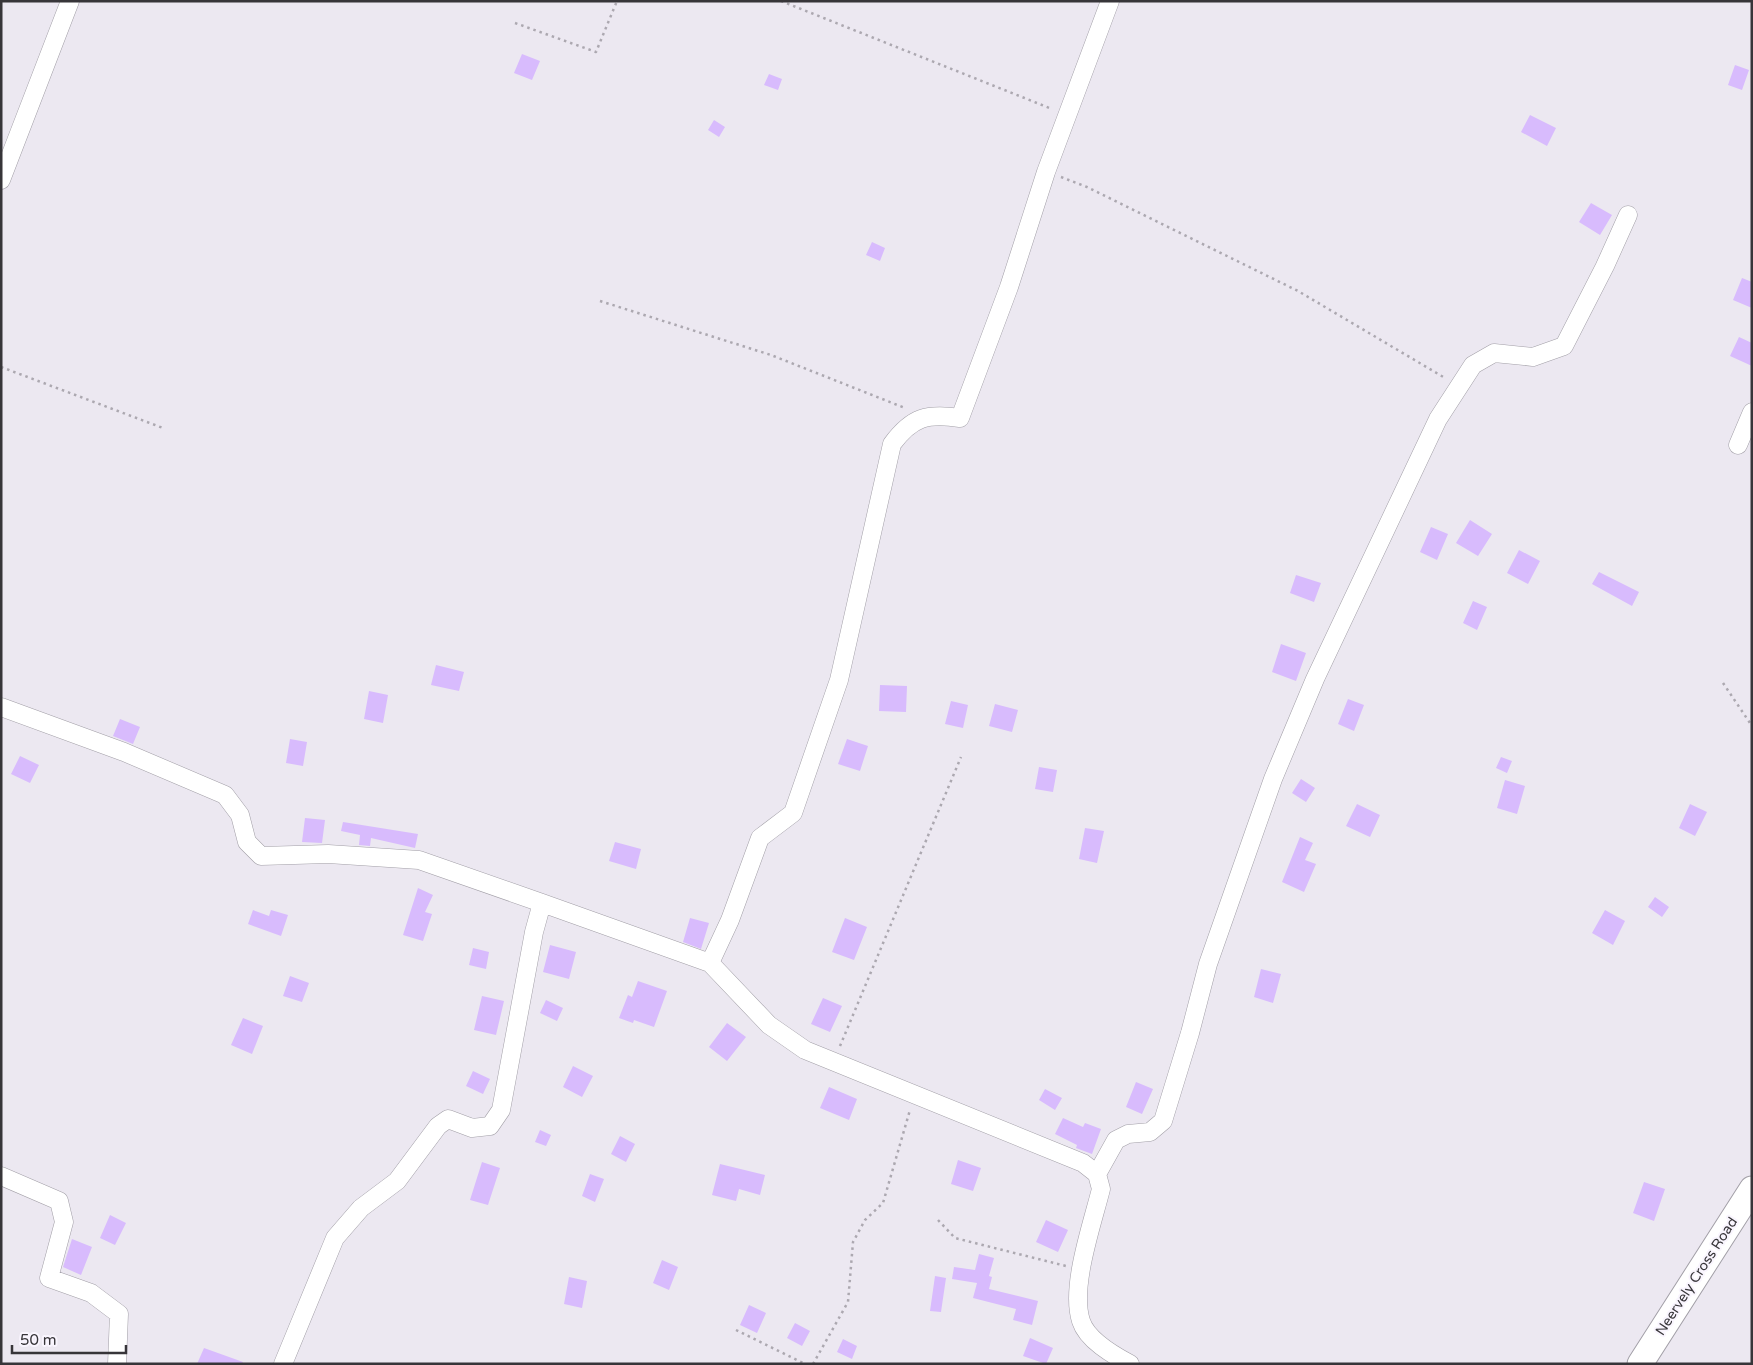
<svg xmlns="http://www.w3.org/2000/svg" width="1753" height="1365" viewBox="0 0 1753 1365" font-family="'Varela Round',sans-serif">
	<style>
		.building { fill: #d8bbfd }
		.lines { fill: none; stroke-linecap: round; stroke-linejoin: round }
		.street-casing { stroke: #a29fa7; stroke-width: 19 }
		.secondary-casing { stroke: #a29fa7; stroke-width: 27 }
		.path { stroke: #aca8b0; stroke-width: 2.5; stroke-dasharray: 2.5 4; stroke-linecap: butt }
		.street { stroke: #fff; stroke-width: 18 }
		.secondary { stroke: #fff; stroke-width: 25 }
		.labels { text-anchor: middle; stroke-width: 4; stroke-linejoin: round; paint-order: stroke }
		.street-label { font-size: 14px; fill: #373539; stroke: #f9f5fe }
	</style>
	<rect width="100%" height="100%" fill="#ece8f1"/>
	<path class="building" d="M522,54L540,61L532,80L514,73Z
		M1735,65L1749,70L1742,90L1728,85Z
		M769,74L782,79L778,90L764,85Z
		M1530,115L1556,128L1547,146L1521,132Z
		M714,120L725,127L719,137L708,130Z
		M1591,203L1612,215L1600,235L1579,222Z
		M872,242L885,248L880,261L866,255Z
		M1742,278L1752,282V308L1733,300Z
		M1739,337L1752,343V366L1730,356Z
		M1470,520L1492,534L1478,556L1456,543Z
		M1431,527L1448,534L1437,560L1420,552Z
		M1519,550L1540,561L1528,584L1507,573Z
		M1599,572L1639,592L1632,606L1592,584Z
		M1296,575L1321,583L1314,602L1290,593Z
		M1473,601L1487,607L1477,630L1463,623Z
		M1281,644L1306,653L1296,681L1272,672Z
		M436,665L464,672L459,691L431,685Z
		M880,685L907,686L906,712L879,711Z
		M369,691L388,695L383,723L364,719Z
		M1348,699L1364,705L1354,731L1338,724Z
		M951,701L968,705L963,728L945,724Z
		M995,704L1018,710L1012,732L989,726Z
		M120,719L140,727L133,744L113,736Z
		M290,739L307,742L303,766L286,763Z
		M847,739L868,746L860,771L838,764Z
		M20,756L39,765L30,783L11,774Z
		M1501,757L1512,761L1507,773L1496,768Z
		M1039,767L1057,770L1053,792L1035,789Z
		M1301,779L1315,788L1306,802L1292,793Z
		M1505,780L1525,786L1517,814L1497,808Z
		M1357,804L1380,815L1370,837L1346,826Z
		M1690,804L1707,812L1695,836L1679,828Z
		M305,818L325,820L322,843L302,842Z
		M343,822L418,834L415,848L371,838L370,846L359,845L360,835L341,831Z
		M1085,828L1104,831L1097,863L1079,859Z
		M1300,837L1313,843L1305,860L1316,864L1304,892L1282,882Z
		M615,842L641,849L636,869L609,861Z
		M418,888L433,895L425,912L432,914L423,941L403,935Z
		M1655,897L1669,907L1662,917L1648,907Z
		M253,910L269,916L271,910L288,915L281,936L248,924Z
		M1605,910L1625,921L1613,945L1592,933Z
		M690,918L709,923L701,949L683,942Z
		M845,918L867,927L854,960L832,952Z
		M550,945L576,952L569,979L543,972Z
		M473,948L489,952L486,969L469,965Z
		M1261,969L1281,974L1273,1003L1254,997Z
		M290,976L309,983L302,1002L283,996Z
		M638,981L667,991L654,1027L634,1020L633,1023L619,1018L628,995L632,997Z
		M482,996L504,1001L496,1035L474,1030Z
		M823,998L842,1006L830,1032L811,1024Z
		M546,1000L563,1008L557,1021L540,1013Z
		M243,1018L263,1026L252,1054L231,1045Z
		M727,1023L746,1037L727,1061L709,1047Z
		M573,1066L593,1076L582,1097L563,1087Z
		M473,1071L490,1079L483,1094L466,1086Z
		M1136,1082L1153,1089L1142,1114L1126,1107Z
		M829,1087L857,1099L849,1120L820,1108Z
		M1045,1089L1062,1098L1055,1110L1039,1100Z
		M1063,1118L1083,1127L1085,1123L1101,1129L1092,1154L1076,1148L1077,1145L1055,1134Z
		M540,1130L551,1135L546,1146L535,1142Z
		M620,1136L635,1144L626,1162L611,1154Z
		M958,1160L981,1168L973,1191L951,1184Z
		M482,1162L500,1168L488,1205L470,1200Z
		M720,1164L765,1175L760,1195L739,1189L736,1201L712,1195Z
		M590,1174L604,1179L595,1202L582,1196Z
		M1644,1182L1665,1189L1654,1221L1633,1213Z
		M110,1215L126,1223L115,1245L100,1238Z
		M1046,1220L1068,1230L1058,1252L1036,1242Z
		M72,1239L92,1247L81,1275L63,1267Z
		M979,1254L994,1258L989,1276L992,1277L989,1289L1038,1301L1032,1325L1013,1320L1016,1309L973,1298L977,1283L952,1279L954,1267L975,1270Z
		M662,1260L678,1267L669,1290L653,1283Z
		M935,1276L946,1278L941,1312L930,1311Z
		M569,1277L587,1281L582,1308L564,1304Z
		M749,1305L766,1313L757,1333L740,1325Z
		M795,1323L810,1331L802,1346L787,1338Z
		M1030,1338L1053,1348L1046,1364L1023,1356Z
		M843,1339L857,1346L852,1359L837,1352Z
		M204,1348L243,1362L242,1364H197Z"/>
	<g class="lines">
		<defs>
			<path id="street" d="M1,180L70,1
				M1738,445L1752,412
				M1,707L124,752L225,795L240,815L247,842L261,856L328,854L419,860L542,903L710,963L769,1025L805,1050L1083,1163L1097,1174L1101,1189C1092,1225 1070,1287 1081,1321C1087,1340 1113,1355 1130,1364
				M710,963L730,920L760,838L793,813L839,680L892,444C912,417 927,413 960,418L1009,287L1046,172L1110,1
				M1097,1174L1116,1140L1128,1134L1150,1132L1163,1121L1190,1033L1208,964L1273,779L1315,679L1438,419L1473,365L1494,353L1533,357L1564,346L1605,266L1628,215
				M1,1176L59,1201L64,1222L49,1278L91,1293L119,1314L117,1364
				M283,1364L335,1238L361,1208L397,1181L438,1126L448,1119L472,1128L490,1126L501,1110L534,932L542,903"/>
			<path id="secondary" d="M1640,1364L1752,1189"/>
		</defs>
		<use href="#street" class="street-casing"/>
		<use href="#secondary" class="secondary-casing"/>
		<path class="path" d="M781,1L1052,109
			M515,23L596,52L617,1
			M1061,177L1087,187L1298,291L1445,378
			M600,301L771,355L905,408
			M1,367L163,428
			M1723,683L1752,726
			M840,1046L961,757
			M938,1220L955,1238L1066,1266
			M736,1330L805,1364
			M813,1364L848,1302L853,1242L865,1220L883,1203L910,1110"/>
		<use href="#street" class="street"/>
		<use href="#secondary" class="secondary"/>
	</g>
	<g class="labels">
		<g class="street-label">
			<text transform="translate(1696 1276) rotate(-57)" y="5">Neervely Cross Road</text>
		</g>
	</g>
	<rect width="1753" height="1365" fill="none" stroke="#373539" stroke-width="5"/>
	<path d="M12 1345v8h114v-8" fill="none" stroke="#373539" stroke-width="2.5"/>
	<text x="20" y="1345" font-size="15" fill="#373539" stroke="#f9f5fe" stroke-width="4" paint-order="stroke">50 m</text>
</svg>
